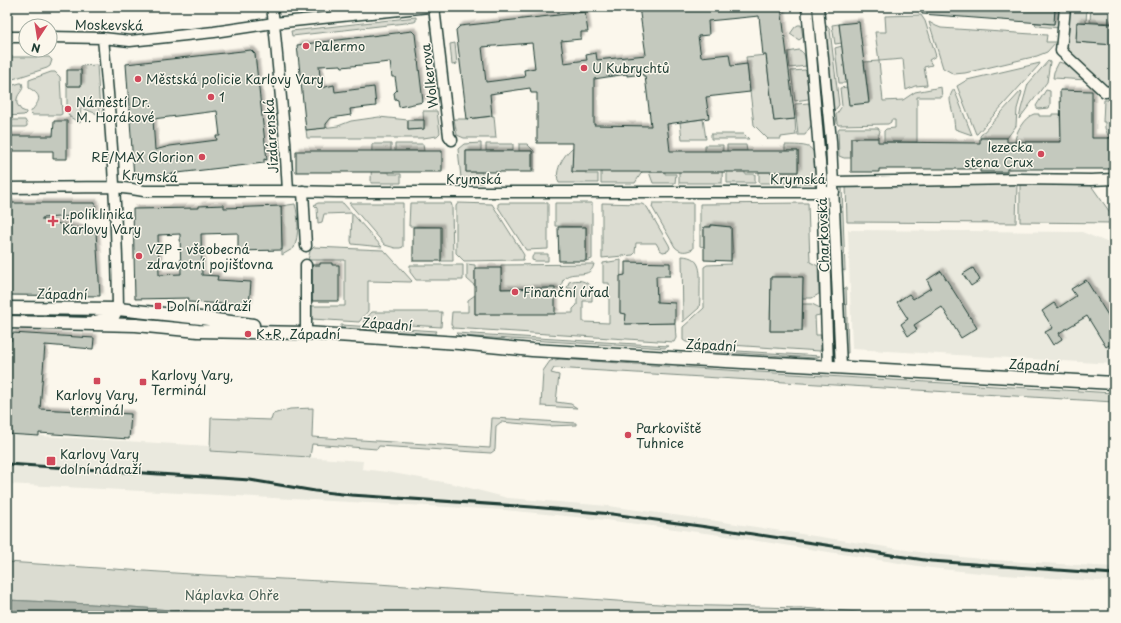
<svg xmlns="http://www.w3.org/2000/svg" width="1121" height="623" viewBox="0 0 1121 623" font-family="'Playpen Sans',sans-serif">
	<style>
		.built { fill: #eae9de }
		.green { fill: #dbdcd1; stroke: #7d8c82 }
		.water { fill: #adb4aa; stroke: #74847b }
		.building { fill: #c4c9be; stroke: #1f3d34; fill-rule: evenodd; filter: url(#shadow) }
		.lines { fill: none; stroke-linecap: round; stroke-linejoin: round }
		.minor-casing { stroke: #1f3d34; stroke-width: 13 }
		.tertiary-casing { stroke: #1f3d34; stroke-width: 15 }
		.minor { stroke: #fbf7ec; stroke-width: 10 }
		.tertiary { stroke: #fbf7ec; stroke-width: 12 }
		.rail { stroke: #1f3d34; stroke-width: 3 }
		.poi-dot { fill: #d1495b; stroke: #fbf7ec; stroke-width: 1.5 }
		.labels { text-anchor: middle; stroke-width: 3; stroke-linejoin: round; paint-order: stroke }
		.street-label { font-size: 13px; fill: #1f3d34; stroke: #fbf7ec }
		.poi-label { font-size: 13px; fill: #1f3d34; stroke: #fbf7ec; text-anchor: start }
		.park-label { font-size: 13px; fill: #455d53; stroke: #fbf7ec }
	</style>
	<defs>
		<filter id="shadow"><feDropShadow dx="3" dy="-3" stdDeviation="1" flood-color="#0004"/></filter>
	</defs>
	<rect width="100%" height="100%" fill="#fbf7ec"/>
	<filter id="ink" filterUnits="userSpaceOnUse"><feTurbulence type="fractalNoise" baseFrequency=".025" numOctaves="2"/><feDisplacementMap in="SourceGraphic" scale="8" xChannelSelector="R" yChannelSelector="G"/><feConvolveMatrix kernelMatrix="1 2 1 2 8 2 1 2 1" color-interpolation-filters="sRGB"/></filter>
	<g filter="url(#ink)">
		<path class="built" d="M848,230L1082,232L1114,245V364L852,349Z
			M7,434L209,446L210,451L363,461L362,469L387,472L454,484L508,498L608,506L717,521L932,554L991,560L1114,567V582L990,574L931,568L713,534L606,520L505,510L7,484Z"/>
		<path class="green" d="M1055,7H1060V28L1036,26L1035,23L1054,24Z
			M1072,7H1087L1086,22H1077L1076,42L1114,45V88H1107C1095,77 1071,60 1067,45C1065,34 1068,21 1069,10Z
			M1091,7H1102L1114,10V23L1090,22Z
			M921,15L925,21L936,56L929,60L932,65L924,67L927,85L915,86L906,90L903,59L879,61L883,101L903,100L915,92L941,87L942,97H917V142H884V131L886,129L895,128V120H891V122L888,124L838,125L837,123L836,115L842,106L840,88L847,87L850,105L869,102L864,62L879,61L875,32H886L885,16Z
			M416,17V21L414,22L292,36L291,31L301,30Z
			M929,22L936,26L941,28L1047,35L1046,42H1056L1047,52L1037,56L965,73L954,74L943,68Z
			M839,24L842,43L835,44L832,25Z
			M798,25H801L803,37L799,40L790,34L795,27Z
			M827,26L830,30L839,105L832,114L824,28Z
			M815,31L817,32L824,110H823L820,108L814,32Z
			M455,43L457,64L452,65L450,44Z
			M842,46L846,83H839L835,48Z
			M799,50C806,53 805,59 806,66L790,68L788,52Z
			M766,55L774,121L795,119L796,135L781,137V139H768L754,125L746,57Z
			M7,57H49L52,60L50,66L47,68L7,81Z
			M1048,61L1050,62L1047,82L1019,119L1021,109L1028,84Z
			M1059,62L1071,66L1087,80L1053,78L1054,72Z
			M1040,63L1039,65L977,134H976L957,86L967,80Z
			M97,65L100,112L98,114L81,108L80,123L70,117L67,112V86H81V66Z
			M805,70L806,71L809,98L808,99L795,101L791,71Z
			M51,72H55L60,77L62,114L60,115H32L30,113C38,102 45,97 29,88V80Z
			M20,83H22C26,92 15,92 17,104L21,110L26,112V113L24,115L7,116V87Z
			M954,89L972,135L955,129C954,123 954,116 952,110C950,101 948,97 954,89Z
			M1046,90L1050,91V105L1049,108L1038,109L1036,106Z
			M1021,91L1022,92L1017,109L1016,126L1007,138H980V136Z
			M1104,100H1114V138H1109L1105,128V122H1103Z
			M809,103L812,124L805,135H798L795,104Z
			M423,111H437L440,133L437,136L423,138H307L306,130L338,126L351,121L379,117L408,120V130L424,129Z
			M1034,114H1039V116H1052V114H1060L1061,142H1015C1015,133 1024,117 1034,114Z
			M494,116L496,138H464L457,135L454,119H467Z
			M703,119L706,139H682L680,122Z
			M7,120H25L27,124V126L25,127H7Z
			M839,128H878L880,131L878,138H851V158H844L839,156L838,130Z
			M711,134H744L749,139H711Z
			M481,143V151H466V172H482V183H464L461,178L458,149L464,144Z
			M372,144H391V151H376V171L389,172V174H401V183H371Z
			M395,144H423L424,151H395Z
			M486,144H513V151H486Z
			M519,144H527L534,151V172H532V151H519Z
			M705,145H723L722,183H679V172L705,151Z
			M727,145H746L747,151H732L745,172V174H755V183H727Z
			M785,145C817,145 815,147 816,177L812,183H759V172H798V151H785Z
			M575,146L588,151H573L572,172H586V174H598V183H559C553,171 565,152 575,146Z
			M642,151V172L635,183H601V172Z
			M649,172H665V174H676L675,183H653Z
			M1017,184L1016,223L847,222L846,185Z
			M1090,184L1114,218V223L1020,222V185Z
			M837,187H842L845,271L841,269Z
			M318,203H343L382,247L352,244L351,241L352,213L324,214L322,222L318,223L317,208L314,205Z
			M349,203H403V247L400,248H395L385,245Z
			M410,203H451L452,206L453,261H441L440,227L409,226Z
			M458,203L492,204L524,255L523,260L464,261L456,253V206Z
			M500,203H548V249L526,250L498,207V204Z
			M555,203H592V259L586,261V227L555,226Z
			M602,203L642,204L647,207L669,245L670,248L668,251L663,252L660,250L656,243H636L635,253L633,255L602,258Z
			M653,203H693V249C686,252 681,253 675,247L652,207Z
			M808,203L810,262L818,266L819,294L812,298H802L803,277H771L770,331H802V304H812L820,308V315L815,316L816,335H821V348L820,351L686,342L683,340V327L704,308V267L707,265L731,264V254L733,253L731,227L711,225V227H704V247L700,246V204Z
			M295,204C299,218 299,235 294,248L282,255L281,206Z
			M828,224H831L836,337L834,338L832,337Z
			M314,247L383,250L386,252L412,281L411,282L368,281V311L359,322L312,319L308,306H345V260H308L310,251Z
			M534,254H548V261H535L532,260V257Z
			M682,256C703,257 700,274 700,289C700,296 700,302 699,308L683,322Z
			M621,260L620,312L626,314V324L675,323L676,338L674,342L453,328L451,324L452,312H468V300L475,295V314L573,313V309L577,305V289L567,288L569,282C578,279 586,280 592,288V301H583V322L609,323V283H603V263Z
			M467,264L475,265V286L467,279Z
			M594,264C590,284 563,263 561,288L501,289V265Z
			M410,265H463V280H416L410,272Z
			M846,288L848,353H844L842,289Z
			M372,312H442L441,327L363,322Z
			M341,325L437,331L435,334L341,328Z
			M456,333L669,346L665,348L459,336Z
			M688,348L820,356L815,358L691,350Z
			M560,359L741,371L1114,393V402L554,368L551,373L559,375L556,402L571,404L577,408L541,406L543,371L550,361Z
			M313,408L312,437L490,448L492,418H494L576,423V425L548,426L501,422L496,426L495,450L491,453L379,446L377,449L312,444L310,457L210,451L211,418L271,420L273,414L290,409Z
			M7,562L205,575L378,584L673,605L801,608L918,616H250L91,604L7,600Z"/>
		<path class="water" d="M7,600L91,604L250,616H7Z"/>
		<path class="building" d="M639,7H781L795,119L774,121L766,55H763L759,16L708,21L709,35L698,36L701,57L729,54L731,66L747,64L750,92L706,97L709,118L667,124L670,151H798V172H572L573,143H537V93H531L530,88L490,94L492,116L467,119L456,30L460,26L585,12L588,32H581V39L561,41L564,63L587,60L586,55L596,53L597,60L646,55ZM532,43L535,68L524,70L525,77L486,82L482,47ZM627,74V76L643,74V76H645L651,126L594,125V79Z
			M922,7H1055L1054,24L922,14Z
			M859,22L869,103L849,105L839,24Z
			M1077,22L1114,24V45L1076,42Z
			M412,31L415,34L423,102L399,107L398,100L395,99L394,93L397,90L395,77H392L390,62L342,67L341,65L319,66L321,88L334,85L335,92L374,87L376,106L350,109L351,115L331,118L326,124V128L306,130L297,45Z
			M251,50L255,54L267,160L264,159V163L134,178L126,64ZM217,111L220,136H216L217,140L170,146L155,150L153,119Z
			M67,70H81V86H67Z
			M1060,90L1092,91V138H1114V169H1007V172H980V169H879V172H851V138H878V142L980,143V138H1007V142H1061Z
			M408,120H424V129L408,130Z
			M54,121H67V159H53V151H7V136H53Z
			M296,151H442V172H296Z
			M466,151H532V172H466Z
			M11,203H95L96,215L42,218V220L96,232L100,296L7,295V204Z
			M224,205V208L281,206L282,250L238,251V233L201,234L202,275L218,276L217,280L251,282L249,305L188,302L189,298L135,299L133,209L199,208V206ZM180,234L181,274L159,275L158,235Z
			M711,225L731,227V261L704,260V227H711Z
			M413,227H441V261H413Z
			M558,227H586V261H559Z
			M625,262L670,263V276H656L657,302L675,303V323L625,324L626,314L620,313V276L625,275Z
			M320,263H332V265H339V301H312V265H320Z
			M475,268H501V289L555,288V314H475Z
			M973,268L980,280L971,286L963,274Z
			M941,271L977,328L961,338L942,307L914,325L917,330L908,336L901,324L908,319L897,302L909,294L913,299L931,288L927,280Z
			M771,277H803L802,331H770Z
			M1086,280L1114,325V342L1106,347L1087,316L1059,333L1062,339L1053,345L1045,332L1053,328L1042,311L1054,303L1058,308L1076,296L1071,289Z
			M12,333L94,338L93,349L45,345L40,409L131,414L129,439L39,433V436L7,434V341H11Z"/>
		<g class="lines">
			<defs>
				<path id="minor" d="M272,7L274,23L285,141L288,191
					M434,7L449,136L452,140
					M807,7L822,186L828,367
					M818,7L831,141L841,367
					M1065,7L1061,51L1105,92L1114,91
					M7,37H26
					M50,37L103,38L130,41L214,32L274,23L429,7
					M833,182L1019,179L1091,180L1114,179
					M7,188L113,187L132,189L144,191H288L337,192H834
					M303,191L306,246
					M95,321L114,317L118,309C117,219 112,128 103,38
					M306,333V265"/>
				<path id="tertiary" d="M7,308L118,309L201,318L253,325
					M7,322L136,325L198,331L306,333L459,343L532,350L1114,383"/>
			</defs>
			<use href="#minor" class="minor-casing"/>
			<use href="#tertiary" class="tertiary-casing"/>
			<use href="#minor" class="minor"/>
			<use href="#tertiary" class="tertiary"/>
			<path class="rail" d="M7,464L250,480L315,491L351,495L532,507L612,514L707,527L931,561L1114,574"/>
		</g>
	</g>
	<g class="poi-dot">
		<circle cx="306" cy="46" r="4"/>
		<circle cx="584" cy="68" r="4"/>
		<circle cx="138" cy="79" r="4"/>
		<circle cx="211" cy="97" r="4"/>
		<circle cx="68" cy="109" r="4"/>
		<circle cx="1041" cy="154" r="4"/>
		<circle cx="202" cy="157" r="4"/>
		<path d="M51 215h4v4h4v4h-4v4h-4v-4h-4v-4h4z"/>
		<circle cx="139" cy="256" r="4"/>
		<circle cx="515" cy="292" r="4"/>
		<rect x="154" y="302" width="8" height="8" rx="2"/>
		<circle cx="248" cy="334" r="4"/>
		<rect x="93" y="377" width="8" height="8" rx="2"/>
		<rect x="139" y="378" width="8" height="8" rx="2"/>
		<circle cx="628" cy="435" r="4"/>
		<rect x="46" y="456" width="10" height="10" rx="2"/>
	</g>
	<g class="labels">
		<g class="street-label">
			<text transform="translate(109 25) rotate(1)" y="5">Moskevská</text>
			<text transform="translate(429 76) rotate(-97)" y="5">Wolkerova</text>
			<text transform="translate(271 136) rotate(-94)" y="5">Jízdárenská</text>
			<text transform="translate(150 176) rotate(3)" y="5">Krymská</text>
			<text x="474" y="184">Krymská</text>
			<text x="798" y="184">Krymská</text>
			<text transform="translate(823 235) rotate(-92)" y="5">Charkovská</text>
			<text transform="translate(62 294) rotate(1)" y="5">Západní</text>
			<text transform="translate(387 324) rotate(4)" y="5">Západní</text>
			<text transform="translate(711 345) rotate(3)" y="5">Západní</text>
			<text transform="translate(1034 365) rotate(3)" y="5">Západní</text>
		</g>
		<g class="poi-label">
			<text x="314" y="51">Palermo</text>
			<text x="592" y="73">U Kubrychtů</text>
			<text x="146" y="84">Městská policie Karlovy Vary</text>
			<text x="219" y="102">1</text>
			<text x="76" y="107">Náměstí Dr.<tspan x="76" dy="15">M. Horákové</tspan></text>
			<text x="1033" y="152" text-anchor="end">lezecka<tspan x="1033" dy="15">stena Crux</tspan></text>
			<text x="194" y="162" text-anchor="end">RE/MAX Glorion</text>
			<text x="62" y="219">I.poliklinika<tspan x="62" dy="15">Karlovy Vary</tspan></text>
			<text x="147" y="254">VZP - všeobecná<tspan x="147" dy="15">zdravotní pojišťovna</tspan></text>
			<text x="523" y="297">Finanční úřad</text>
			<text x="166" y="311">Dolní nádraží</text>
			<text x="256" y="339">K+R, Západní</text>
			<text x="151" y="380">Karlovy Vary,<tspan x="151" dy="15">Terminál</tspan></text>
			<text x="97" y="400" text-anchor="middle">Karlovy Vary,<tspan x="97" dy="15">terminál</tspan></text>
			<text x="636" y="433">Parkoviště<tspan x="636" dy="15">Tuhnice</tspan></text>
			<text x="60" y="459">Karlovy Vary<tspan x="60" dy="15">dolní nádraží</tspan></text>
		</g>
		<g class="park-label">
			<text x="232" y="600">Náplavka Ohře</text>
		</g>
	</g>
	<rect width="1121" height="623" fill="none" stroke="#fbf7ec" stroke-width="24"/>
	<rect x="12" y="12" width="1097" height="599" fill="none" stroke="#1f3d34" stroke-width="1.5" filter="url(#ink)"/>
	<g transform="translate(38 38) rotate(192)"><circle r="19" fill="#fbf7ec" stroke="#a3ada2"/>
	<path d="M0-3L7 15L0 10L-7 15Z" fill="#d1495b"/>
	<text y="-6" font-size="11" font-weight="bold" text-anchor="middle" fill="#1f3d34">N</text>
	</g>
</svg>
